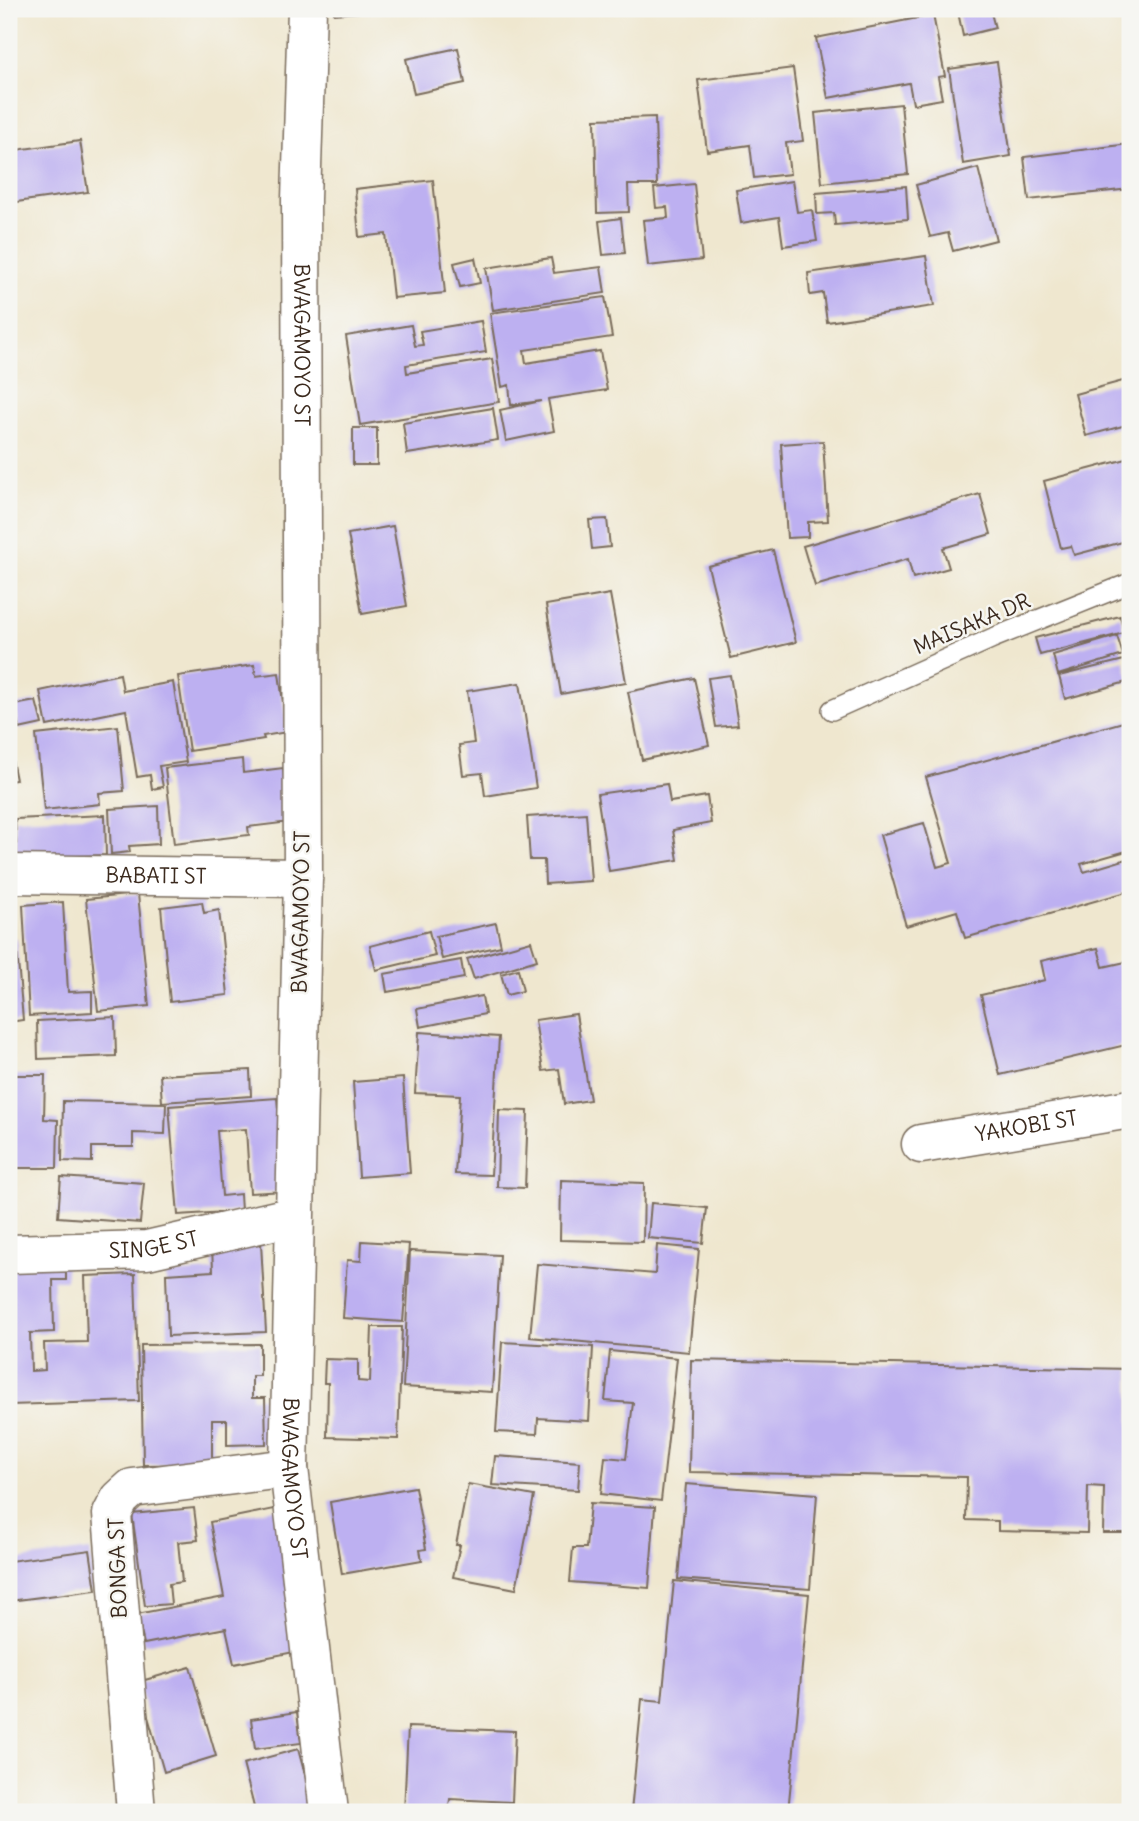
<svg xmlns="http://www.w3.org/2000/svg" width="1139" height="1821" viewBox="0 0 1139 1821" font-family="Delius,sans-serif">
	<style>
		.building { fill: #bdb0f1 }
		.lines { fill: none; stroke-linecap: round; stroke-linejoin: round }
		.service-casing { stroke: #7a6c5c; stroke-width: 22 }
		.minor-casing { stroke: #7a6c5c; stroke-width: 41 }
		.service { stroke: #fff; stroke-width: 19 }
		.minor { stroke: #fff; stroke-width: 38 }
		.labels { text-anchor: middle; stroke-width: 5; stroke-linejoin: round; paint-order: stroke }
		.street-label { font-size: 21px; fill: #3b2a1e; stroke: #f6f6f2 }
	</style>
	<rect width="100%" height="100%" fill="#f6f6f2"/>
	<filter id="ink" filterUnits="userSpaceOnUse"><feTurbulence type="fractalNoise" baseFrequency=".0143" numOctaves="2"/><feDisplacementMap in="SourceGraphic" scale="14" xChannelSelector="R" yChannelSelector="G"/><feConvolveMatrix kernelMatrix="1 2 1 2 8 2 1 2 1" color-interpolation-filters="sRGB"/></filter>
	<filter id="wash" filterUnits="userSpaceOnUse"><feTurbulence type="fractalNoise" baseFrequency=".00686" numOctaves="4" result="noise"/><feDisplacementMap in="SourceGraphic" scale="28" xChannelSelector="R" yChannelSelector="G"/><feGaussianBlur stdDeviation="1.57" result="paint"/><feColorMatrix in="noise" values="0 0 0 0 0 0 0 0 0 0 0 0 0 0 0 0 0 1.4 0 .05"/><feComposite in="paint" operator="in"/></filter>
	<g filter="url(#wash)">
		<rect width="100%" height="100%" fill="#efe7cf"/>
		<g id="blocks">
			<path class="building" d="M334,9H373V11L334,14Z
				M972,9H990L995,28L963,36L958,12Z
				M933,15L945,76L938,77L942,99L913,104L909,83L828,98L816,38Z
				M458,48L465,83L414,94L406,59Z
				M997,62L1011,156L963,164L949,69Z
				M793,68L803,141L786,143L790,174L754,178L750,145L707,151L698,80Z
				M901,104L908,174L822,183L815,113Z
				M655,117L657,185H628L629,212L597,213L595,119Z
				M80,141L88,192L9,203V151Z
				M1130,144V189L1029,200L1024,157Z
				M978,168L996,240L953,251L948,233L930,237L916,185Z
				M433,180L445,293L393,298L386,234L359,237L355,189Z
				M792,181L797,212L812,210L817,241L783,246L779,217L741,223L736,190Z
				M694,184L702,260L648,266L643,220L668,218L667,207L656,208L654,188Z
				M906,186L908,219L835,225L834,213L817,214L816,193Z
				M621,218L625,253L603,255L599,221Z
				M926,256L934,306L827,322L823,293L810,295L808,273Z
				M475,258L480,283L460,287L454,263Z
				M551,258L554,273L601,267L605,293L493,310L486,268Z
				M605,297L612,337L524,350L526,363L600,351L607,390L548,399L554,431L506,441L500,410L541,401L511,405L509,385L502,387L490,313Z
				M481,321L486,352L406,365L407,373L492,359L499,402L360,425L346,336L411,325L415,346L423,345L420,331Z
				M1130,379V424L1086,436L1075,394Z
				M493,408L498,440L407,454L403,423Z
				M353,428H377V465H353Z
				M823,441L828,521L808,522V537L787,538L781,444Z
				M1130,458V540L1074,555L1071,546L1061,548L1044,481Z
				M980,494L991,534L943,548L949,568L913,578L908,559L815,586L803,546Z
				M607,519L610,547L592,549L589,520Z
				M393,526L407,606L362,614L348,534Z
				M773,550L796,642L731,658L708,566Z
				M610,594L626,682L561,694L546,605Z
				M1120,616L1124,633L1040,655L1035,638Z
				M1117,636L1123,655L1058,675L1053,655Z
				M1124,660L1130,681L1065,699L1059,676Z
				M254,665L256,676L279,673L287,732L263,736L264,739L189,751L178,676Z
				M120,674L123,691L173,682L186,762L159,766L163,787L152,789L150,775L137,777L126,710L47,726L40,691Z
				M730,675L738,725L716,727L708,678Z
				M694,678L709,745L642,760L628,692Z
				M520,683L536,788L485,796L482,773L463,775L459,745L474,743L467,691Z
				M36,701L42,724L19,729L14,705Z
				M1130,720V850L1081,864L1084,872L1130,858V891L965,938L957,911L906,926L880,835L924,823L937,867L951,863L926,777Z
				M118,726L124,791L99,793L100,804L44,810L36,735Z
				M9,745L16,780L9,781Z
				M242,759L243,773L283,768L290,822L248,827L249,835L174,844L165,768Z
				M667,784L670,802L707,796L711,823L673,830L678,860L609,871L597,794Z
				M158,806L159,844L129,846L130,852L111,854L109,809Z
				M586,813L591,881L545,884L544,860H530L527,817Z
				M105,815L106,855L17,858L15,819Z
				M138,894L149,1006L98,1011L86,899Z
				M63,902L68,992L92,991V1012L29,1016L23,905Z
				M202,902L204,913L219,910L228,995L170,1002L161,907Z
				M496,923L501,946L442,959L436,936Z
				M429,931L435,956L376,970L370,946Z
				M16,938L23,1020L9,1022V939Z
				M531,941L537,960L474,979L467,959Z
				M1098,948L1103,967L1130,961V1044L1000,1075L981,995L1045,980L1041,961Z
				M461,960L464,978L387,992L384,974Z
				M518,969L523,991L507,995L501,974Z
				M482,996L485,1014L420,1027L417,1009Z
				M576,1014L590,1100L564,1104L559,1069L543,1071L535,1020Z
				M115,1017L116,1056L38,1059L37,1021Z
				M419,1032L499,1037L491,1175L455,1174L460,1095L415,1093Z
				M250,1070L251,1096L162,1102L160,1075Z
				M9,1075H45L44,1119L58,1120L57,1168H9Z
				M403,1078L410,1173L359,1177L353,1082Z
				M277,1098L285,1191L250,1193L246,1129L217,1131L222,1196L240,1194L241,1211L178,1215L169,1106Z
				M63,1101L166,1103L165,1134L133,1133V1147H92V1162L62,1161Z
				M499,1110L528,1111L525,1188L497,1187Z
				M61,1177L144,1183L140,1223L58,1217Z
				M561,1180L644,1183L643,1242L560,1240Z
				M651,1203L707,1208L703,1243L648,1238Z
				M362,1241L409,1244L403,1322L343,1318L347,1260L361,1261Z
				M261,1243L266,1332L168,1336L166,1274L213,1271L212,1245Z
				M657,1245L699,1249L689,1352L530,1337L537,1264L655,1274Z
				M410,1251L500,1255L492,1392L403,1387Z
				M66,1259V1280H53L54,1332L30,1333L31,1371L45,1370L44,1343L87,1342L85,1276L135,1274L139,1401L9,1405V1261Z
				M372,1327H402L398,1439L327,1437L328,1383H324L325,1359L358,1360V1381L370,1382Z
				M502,1342L593,1347L589,1421L538,1418L537,1434L496,1432Z
				M260,1344V1376H252V1398H265L266,1444L227,1445V1420H212V1464L143,1465L141,1345Z
				M610,1351L677,1358L661,1501L601,1494L605,1457L626,1459L633,1403L605,1401Z
				M691,1360L1130,1369V1533H1103L1104,1487L1088,1486L1087,1533L998,1531V1521L966,1520L967,1477L689,1472Z
				M495,1456L580,1462L578,1490L492,1485Z
				M468,1484L534,1496L516,1589L453,1577L460,1545H456Z
				M686,1484L817,1494L810,1589L678,1579Z
				M415,1487L426,1549L420,1550L422,1560L342,1574L330,1502Z
				M590,1503L655,1507L649,1588L570,1582L573,1548H586Z
				M194,1508L198,1540L178,1542L182,1582L169,1584L171,1604L145,1606L132,1514Z
				M279,1508L299,1651L234,1664L226,1628L144,1644L137,1614L224,1597L210,1522Z
				M90,1550L96,1590L9,1601V1561Z
				M674,1581L809,1594L788,1812H631L642,1699L662,1701Z
				M190,1667L216,1756L164,1772L138,1682Z
				M297,1712L301,1743L255,1749L251,1719Z
				M408,1727L515,1731L512,1802L450,1799L448,1812H404Z
				M298,1749L315,1812H237L254,1807L243,1764Z"/>
		</g>
	</g>
	<g filter="url(#ink)">
		<use href="#blocks" fill-opacity="0" stroke="#7a6c5c" stroke-width="2"/>
		<g class="lines">
			<defs>
				<path id="service" d="M832,710L993,638L1130,583"/>
				<g id="minor">
					<path id="s1" d="M307,9L301,199L303,878L289,1468L329,1812"/>
					<path id="s2" d="M9,874L303,878"/>
					<path id="s3" d="M921,1144L1130,1109"/>
					<path id="s4" d="M9,1254L147,1250L294,1216"/>
					<path d="M136,1812L112,1514L120,1499L132,1488L289,1468"/>
				</g>
			</defs>
			<use href="#service" class="service-casing"/>
			<use href="#minor" class="minor-casing"/>
			<use href="#service" class="service"/>
			<use href="#minor" class="minor"/>
		</g>
	</g>
	<g class="labels">
		<g class="street-label">
			<text dy="7" stroke="none"><textPath href="#s1" startOffset="336">BWAGAMOYO ST</textPath></text>
			<text transform="translate(972 624) rotate(-23)" y="7">MAISAKA DR</text>
			<text dy="7" stroke="none"><textPath href="#s2" startOffset="147">BABATI ST</textPath></text>
			<text transform="translate(301 912) rotate(-89)" y="7">BWAGAMOYO ST</text>
			<text dy="7" stroke="none"><textPath href="#s3" startOffset="107">YAKOBI ST</textPath></text>
			<text dy="7" stroke="none"><textPath href="#s4" startOffset="145">SINGE ST</textPath></text>
			<text dy="7" stroke="none"><textPath href="#s1" startOffset="1470">BWAGAMOYO ST</textPath></text>
			<text transform="translate(118 1568) rotate(-92)" y="7">BONGA ST</text>
		</g>
	</g>
	<rect width="1139" height="1821" fill="none" stroke="#f6f6f2" stroke-width="35"/>
</svg>
